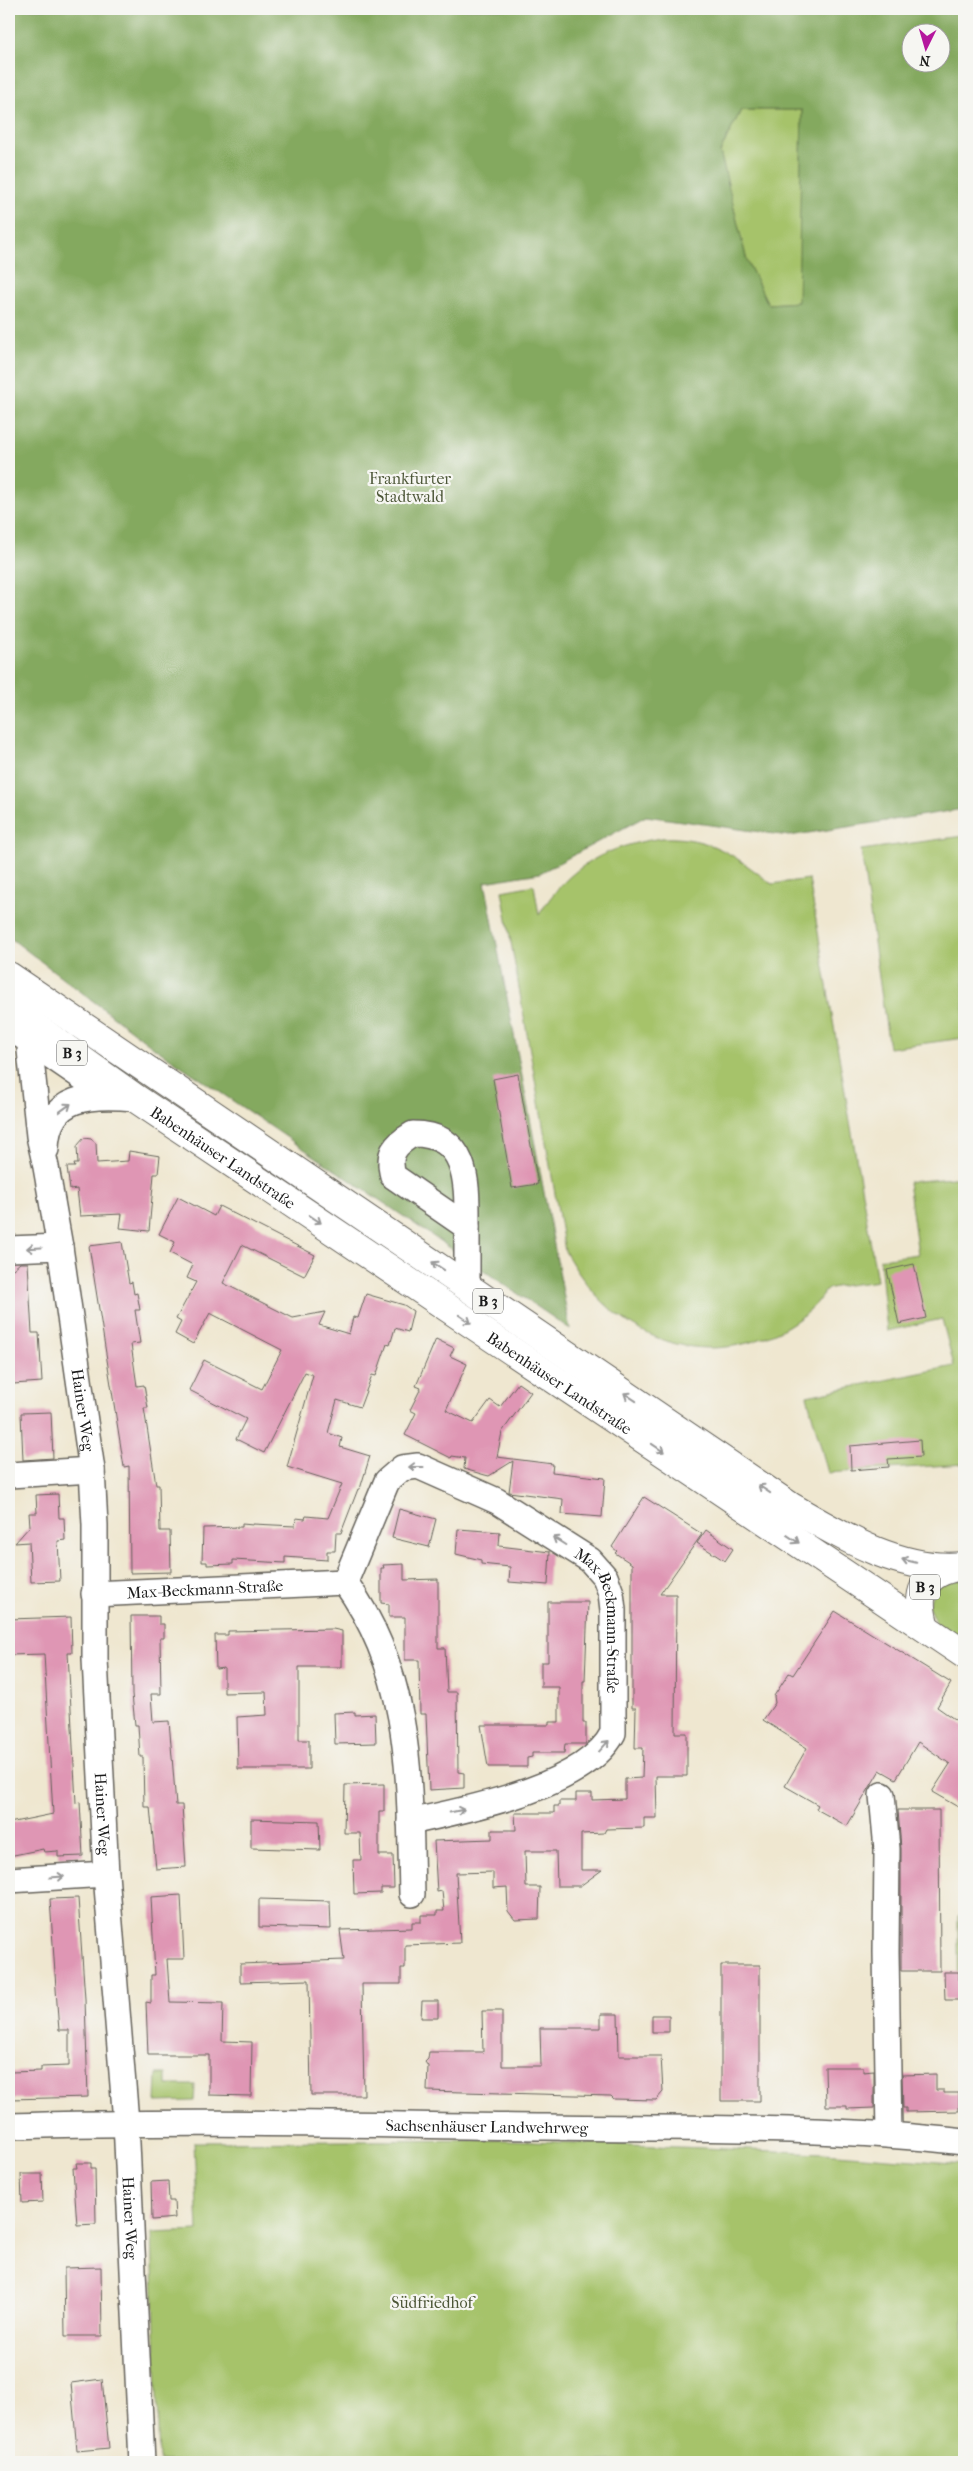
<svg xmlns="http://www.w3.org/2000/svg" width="973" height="2471" viewBox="0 0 973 2471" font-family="'IM FELL French Canon',serif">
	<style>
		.green { fill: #a6c36a; stroke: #617043 }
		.forest { fill: #84a95e; stroke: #50623d; fill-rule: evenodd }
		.building { fill: #df96b4 }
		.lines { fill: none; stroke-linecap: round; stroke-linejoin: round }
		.minor-casing { stroke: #66635b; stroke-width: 28 }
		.major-casing { stroke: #66635b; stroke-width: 30 }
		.minor { stroke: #fff; stroke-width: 25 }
		.major { stroke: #fff; stroke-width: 28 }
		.oneway { stroke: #999 }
		.labels { text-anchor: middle; stroke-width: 4.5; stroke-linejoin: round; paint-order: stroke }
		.shield { fill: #f6f6f2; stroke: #5d5d5c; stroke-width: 1 }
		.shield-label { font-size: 15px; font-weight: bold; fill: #1c1c1c }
		.park-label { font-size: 16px; fill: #4c5637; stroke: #f6f6f2 }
		.street-label { font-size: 16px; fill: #1c1c1c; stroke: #f6f6f2 }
	</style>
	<rect width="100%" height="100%" fill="#f6f6f2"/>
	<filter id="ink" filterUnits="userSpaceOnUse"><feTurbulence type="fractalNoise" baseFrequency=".02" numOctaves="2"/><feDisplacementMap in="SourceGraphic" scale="10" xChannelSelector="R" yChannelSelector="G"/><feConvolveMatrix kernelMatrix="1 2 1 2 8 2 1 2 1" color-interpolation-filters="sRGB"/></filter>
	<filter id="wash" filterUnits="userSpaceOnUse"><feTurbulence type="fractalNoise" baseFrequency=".0096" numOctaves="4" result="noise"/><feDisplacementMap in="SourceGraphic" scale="20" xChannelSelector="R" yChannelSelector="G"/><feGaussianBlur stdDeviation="1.12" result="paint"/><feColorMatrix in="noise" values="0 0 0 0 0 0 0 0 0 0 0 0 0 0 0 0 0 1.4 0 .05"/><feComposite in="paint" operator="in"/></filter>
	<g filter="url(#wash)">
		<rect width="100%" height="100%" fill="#efe7d0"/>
		<path class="green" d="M741,110H802L799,302L768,304L747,261L720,152Z
			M964,836V1038L889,1048L861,850Z
			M662,838C711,836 735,856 772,884L809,879L877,1281C867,1283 834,1286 828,1289C824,1292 819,1300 816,1304C805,1315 793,1324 779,1331C692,1374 608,1331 565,1251L502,891L534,885L539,915C568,866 607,846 662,838Z
			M964,1177V1464L828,1473L807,1396L954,1366L942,1319L887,1331L880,1259L918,1254L908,1182Z
			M964,1579V1644L937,1626L928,1606L937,1583Z
			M964,1910V2059L959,2054L958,1916Z
			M157,2074H167V2085H195L194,2101L156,2102Z
			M509,2140L824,2153L964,2164V2462H159L152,2233L198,2231L194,2142Z"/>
		<path class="forest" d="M9,9H964V809L789,836L646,816L540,873L485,882L570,1329L156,1049L9,937ZM910,32H940V62H910ZM741,110H802L798,302L768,304L747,261L720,152Z"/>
		<g id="blocks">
			<path class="building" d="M518,1074L538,1184L512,1188L493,1079Z
				M84,1138L91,1139L96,1143L97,1163L128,1161L129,1151L160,1156L158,1174H154L149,1231L120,1228L122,1214L80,1216L77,1189L70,1190L67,1167H75L74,1164H78L77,1146Z
				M178,1197L214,1216L219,1206L315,1255L304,1276L242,1245L223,1283L293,1318L325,1312L319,1325L349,1334L353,1317L358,1318L366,1294L404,1305L413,1311L408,1332L395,1328L390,1345L387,1344L376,1376L372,1375L360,1407L337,1400L328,1433L342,1438L340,1447L370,1456L360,1489H358L341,1533H336L335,1551H327V1560L285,1557V1563L233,1560V1564L207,1565V1562H202L203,1528L242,1527V1524L253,1525V1524L295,1526L296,1518L305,1519L306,1516L328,1518L342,1484L287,1467L313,1375L305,1372L264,1453L236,1439L246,1419L189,1390L204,1360L262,1389L282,1350L210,1313L193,1344L175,1334L181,1322L176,1319L196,1282L187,1278L193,1265L170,1253L175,1242L159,1234Z
				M122,1242L129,1283L132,1282L134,1294L137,1293L140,1310H135L140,1343L131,1344L137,1386L144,1385L148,1408H144L156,1485H159L160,1531H170L171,1572L130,1573L129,1466L124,1467L89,1246Z
				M20,1263H28L32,1333H39L42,1382L13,1384L9,1269H13Z
				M914,1264L926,1318L899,1324L887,1270Z
				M436,1339L454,1348L450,1356L467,1364L446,1410L473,1423L490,1400L500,1407L518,1383L531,1392L502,1432L497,1457L553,1464L552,1472L605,1478L602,1517L562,1514L563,1499L509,1492L513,1461L489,1476L485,1475L464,1469L465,1458L452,1456L451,1458L405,1435L416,1413L410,1410L421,1388L416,1386Z
				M51,1412L53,1458L23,1460L21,1413Z
				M920,1440L921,1457L888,1459L889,1467L851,1470L850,1446Z
				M58,1494L59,1518H64L65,1540L58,1541L60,1581L31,1582L29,1542L15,1543L30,1526L29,1513H37L36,1495Z
				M644,1497L702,1534L660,1594H676L675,1733H687V1776H656L657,1818H644V1828L606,1829L604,1833L581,1834V1870H602L580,1886H557L556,1851H525L526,1887H540L539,1919L515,1920L508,1911L507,1887L493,1888V1872L456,1873L460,1943L405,1945V1968H401V1984H362L364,2095H311L309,1980L240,1982V1964L344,1960L340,1930L412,1928V1922H421V1915H437V1911H444L442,1891L437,1892L434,1841L492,1839V1830H516L515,1813H554V1806H559V1801H576V1793H592V1800L625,1799V1779L642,1778L643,1748H635L636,1708H632V1564L615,1553L617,1551L612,1547Z
				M399,1509L436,1519L429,1547L392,1538Z
				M458,1529L500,1532L499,1546L550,1552L548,1585L509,1582L510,1567L481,1564V1560L456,1554Z
				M706,1530L733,1549L725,1561L697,1543Z
				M404,1564V1580L438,1579V1648H445L447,1692H457L458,1772L464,1773V1788L429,1790L426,1714H420L419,1660H405V1617H389V1604L381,1603V1568H384L383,1565Z
				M548,1602H588L585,1681H583V1723H586V1744H565L564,1753H532V1757L527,1758V1767H488L481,1725H549V1722H559V1687H541V1662H548Z
				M835,1611L951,1683L937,1707L964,1726V1796L958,1807L932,1792L950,1764L918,1742L896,1779L880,1770L847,1826L816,1809L818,1805L785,1786L807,1748L763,1720L775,1703L774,1696L789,1673L793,1675Z
				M131,1616H159V1624H164V1638H160L161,1694H151L153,1722L169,1721L176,1805H182L186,1867L156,1869L150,1807H144L143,1757H140L138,1725H135L132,1694Z
				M71,1617L72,1653H68L76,1803L80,1802L83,1856L58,1857V1851L44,1852L43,1849L9,1856V1823L53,1814L44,1654L9,1655V1619Z
				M333,1629L342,1631V1667H299V1740H309V1769H238L237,1717L267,1715L266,1692L224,1693V1668L216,1669L215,1635H228V1631Z
				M355,1712V1715L375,1714L376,1743L335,1744L334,1713Z
				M384,1784V1811H379V1855H393L394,1888H381V1893L354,1894L353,1860H361L360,1833H344L345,1785Z
				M898,1810H939L940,1971H901V1849Z
				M251,1819L319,1821L320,1850L251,1848Z
				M181,1895L184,1959H167L170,2002L223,2003L222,2041L252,2042L251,2096L209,2095V2055H148L146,2002L151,2003V1975H155L151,1897Z
				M78,1898L85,1999L88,2097L11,2099L10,2072L41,2071V2067L69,2066V2030H59L58,2018L50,1899Z
				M259,1899L330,1901L331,1929L259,1927Z
				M721,1965H760V2101H721Z
				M944,1972H959V2000H945Z
				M422,2001H438V2018H421Z
				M482,2011H502V2066H541L540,2028H601V2014H618L619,2056H661L663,2092L656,2100L614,2099L611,2096L427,2091L428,2066L425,2062L428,2059L429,2052H483Z
				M652,2015H669V2032H652Z
				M825,2067H863V2072L874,2071V2108L847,2109V2106H826Z
				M936,2074V2090H944V2093H959V2111L906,2112V2108H903L902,2075Z
				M76,2163H91V2168H95L96,2224L77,2225L73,2168H77Z
				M21,2174H42L43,2202L22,2203Z
				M168,2181L169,2201H174L175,2218L152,2220L151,2182Z
				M101,2267L102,2336H65L64,2268Z
				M102,2379L109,2448L77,2451L71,2383Z"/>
		</g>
	</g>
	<g filter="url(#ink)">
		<use href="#blocks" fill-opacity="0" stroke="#66635b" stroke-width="1"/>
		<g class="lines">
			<defs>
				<g id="minor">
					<path d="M9,1027L108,1095"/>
					<path id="s1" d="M30,1050L39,1136L46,1167L60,1247L92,1470L95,1525V1659L106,1874L126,2122L142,2462"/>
					<path d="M413,1134C470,1134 467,1185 467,1227L393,1176C387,1154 394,1145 413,1134Z"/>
					<path d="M46,1149C47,1094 92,1094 135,1098"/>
					<path d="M467,1227V1286"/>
					<path d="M9,1249L60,1247"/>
					<path d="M9,1475L92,1470"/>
					<path id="s2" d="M345,1582L387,1481L402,1468L418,1466L497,1501L590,1560L605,1577L611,1593L613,1610V1733C586,1787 465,1810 410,1822"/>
					<path id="s3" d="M94,1594L345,1582C414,1678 409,1782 412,1894"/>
					<path d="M882,1795L887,1849L886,1952L889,2135"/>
					<path d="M9,1880L106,1874"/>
					<path id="s4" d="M9,2126C188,2120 367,2125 547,2127C686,2129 826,2126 964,2142"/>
				</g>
				<g id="major">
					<path d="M9,976L790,1506C841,1536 902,1573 964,1566"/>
					<path id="s5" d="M9,1008L135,1098L964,1654"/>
					<path d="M925,1627C915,1594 922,1574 957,1567"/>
				</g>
			</defs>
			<use href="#minor" class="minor-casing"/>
			<use href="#major" class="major-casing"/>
			<use href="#minor" class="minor"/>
			<use href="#major" class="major"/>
		</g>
		<defs><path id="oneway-shaft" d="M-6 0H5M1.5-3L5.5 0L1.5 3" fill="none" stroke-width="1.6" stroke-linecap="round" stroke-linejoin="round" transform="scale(1.25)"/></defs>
		<g class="oneway">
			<use href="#oneway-shaft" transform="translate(65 1108) rotate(-36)"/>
			<use href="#oneway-shaft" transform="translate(315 1219) rotate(34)"/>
			<use href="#oneway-shaft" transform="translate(34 1248) rotate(177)"/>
			<use href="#oneway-shaft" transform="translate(438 1266) rotate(-146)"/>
			<use href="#oneway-shaft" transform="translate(465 1319) rotate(34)"/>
			<use href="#oneway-shaft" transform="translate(630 1397) rotate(-146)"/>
			<use href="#oneway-shaft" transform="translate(658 1448) rotate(34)"/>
			<use href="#oneway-shaft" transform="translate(416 1467) rotate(180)"/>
			<use href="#oneway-shaft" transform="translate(764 1489) rotate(-146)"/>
			<use href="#oneway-shaft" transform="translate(793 1539) rotate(34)"/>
			<use href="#oneway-shaft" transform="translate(559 1541) rotate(-148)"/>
			<use href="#oneway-shaft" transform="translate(909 1561) rotate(-167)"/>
			<use href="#oneway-shaft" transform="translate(604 1746) rotate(-48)"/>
			<use href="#oneway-shaft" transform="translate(457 1811) rotate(-12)"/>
			<use href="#oneway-shaft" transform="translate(57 1877) rotate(-4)"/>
		</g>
	</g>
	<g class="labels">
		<g class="shield">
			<rect x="57" y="1040.5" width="30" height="25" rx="4"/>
			<rect x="473" y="1288.5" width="30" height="25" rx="4"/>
			<rect x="910" y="1574.5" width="30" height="25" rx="4"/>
		</g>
		<g class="shield-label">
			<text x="72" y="1058">B 3</text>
			<text x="488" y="1306">B 3</text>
			<text x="925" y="1592">B 3</text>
		</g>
		<g class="park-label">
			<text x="410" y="484">Frankfurter<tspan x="410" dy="18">Stadtwald</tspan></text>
			<text x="432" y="2308">Südfriedhof</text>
		</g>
		<g class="street-label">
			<text dy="6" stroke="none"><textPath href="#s5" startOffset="261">Babenhäuser Landstraße</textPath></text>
			<text dy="6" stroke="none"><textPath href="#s5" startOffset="666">Babenhäuser Landstraße</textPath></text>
			<text dy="6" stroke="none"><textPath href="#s1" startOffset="364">Hainer Weg</textPath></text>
			<text dy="6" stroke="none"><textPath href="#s3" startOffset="111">Max-Beckmann-Straße</textPath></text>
			<text dy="6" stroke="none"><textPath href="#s2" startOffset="404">Max-Beckmann-Straße</textPath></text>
			<text dy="6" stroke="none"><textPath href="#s1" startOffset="769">Hainer Weg</textPath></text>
			<text dy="6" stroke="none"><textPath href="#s4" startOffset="478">Sachsenhäuser Landwehrweg</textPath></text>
			<text dy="6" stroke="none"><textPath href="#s1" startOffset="1174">Hainer Weg</textPath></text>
		</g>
	</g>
	<rect width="973" height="2471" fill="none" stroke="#f6f6f2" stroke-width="30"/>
	<g transform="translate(926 48) rotate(185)"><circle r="24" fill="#f6f6f2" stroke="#9f9f9c"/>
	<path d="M0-4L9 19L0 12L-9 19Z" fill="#b5179e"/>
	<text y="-8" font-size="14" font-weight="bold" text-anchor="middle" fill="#1c1c1c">N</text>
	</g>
</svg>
